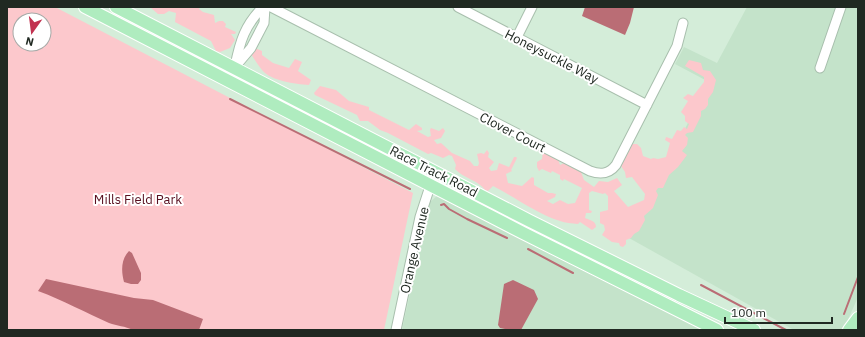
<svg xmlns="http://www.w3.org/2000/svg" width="865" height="337" viewBox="0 0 865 337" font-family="'IBM Plex Sans',sans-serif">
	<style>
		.built { fill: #c4e3ca }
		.green { fill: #fcc8cc; fill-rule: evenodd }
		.water { fill: #ba6d75 }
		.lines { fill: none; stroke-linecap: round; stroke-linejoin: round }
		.stream { stroke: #ba6d75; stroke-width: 2 }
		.minor-casing { stroke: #a8bfad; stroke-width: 11 }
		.major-casing { stroke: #fff; stroke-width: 14 }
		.minor { stroke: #fff; stroke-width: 9 }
		.major { stroke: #afecbf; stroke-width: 12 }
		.labels { text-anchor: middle; stroke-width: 4; stroke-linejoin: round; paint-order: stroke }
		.street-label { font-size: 13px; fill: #202922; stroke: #fff }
		.park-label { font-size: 13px; fill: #581020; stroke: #fff }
	</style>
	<rect width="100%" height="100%" fill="#d4edd9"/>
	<path class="built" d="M747,7H858V297L846,324L840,330H794L629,238L709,82L675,64L684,47L717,63Z
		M437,196L705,330H402L430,202Z"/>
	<path class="green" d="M7,7H55L413,193L384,330H7ZM20,20H44V44H20Z
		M150,7H200L199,9L203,12L214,15L215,23L219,21H223L226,24L225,27L236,32L235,34H231L235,40L230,48L220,52L216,51L211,41L175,22L176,13L169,11L164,14H158Z
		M255,48L262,51V55L273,63L289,68L295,59L302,62L298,71L311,80L309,85C295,84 271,81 262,70C258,65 254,59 251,54Z
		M689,60L701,63L703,70L710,71L716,80L713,92L708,99V105L705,109L701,111V116L693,132L687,133L685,135L688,138L687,145L682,151L687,155L678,167L669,175L663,188H658L656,191L658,195L653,208L644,216L645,220L639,231L634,234L631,238L626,240V244L623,247L620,246L619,243L612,242L602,235L605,230L604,225L600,223V212L608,210V196L605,193L603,194L592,191L589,193V210L592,211L591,213H586L585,218C590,220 596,221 596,227L592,230L580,222L578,224C572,223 565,223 560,221C537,214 515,197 493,186L488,191L485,190C478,180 463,178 455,169L456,165L452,156L449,155L443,158L431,153L428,154L388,133L380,130L368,121H360L357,115L315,95L314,93L320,86L336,90L349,101L369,107V110L409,130L416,124L422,128V130L417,131L428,137L431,136L430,130L431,128L439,131L443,128L445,131L441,138L434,140L437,144L441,143L452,153L470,161L474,166H478L479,163L477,154L481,153L484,154L487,150L489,153L488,157L494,162L489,168L491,171L497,170L499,163L509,167L514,157H516L517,158L511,170L512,171L506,174L508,183L522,186L532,177L534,178V185L548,193H552L556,194L555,197L547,201L553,204L560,200L568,204L575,203L582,188L564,179L563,181L560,179V175L552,171L551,173L542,169L539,171L537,167V162L542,159L543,151L558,159L560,165L564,163L581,172L584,180L594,187L599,181L608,182L617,178L622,185L614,191L628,207L644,200L645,194L632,177L626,178L625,172L621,166L631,144H637L641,148L643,156L651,159L653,158L658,159L666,157L670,143L665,140L666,137L672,139L677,130L681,131L684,127L687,129L689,124L685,121V116L681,112L688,101L683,98L688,94L693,96L704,82V77L685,66Z"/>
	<path class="water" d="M585,7H634L630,23L625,35L582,16Z
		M129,251L132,253L141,273V280L138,284H131L124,282C121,271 121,259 129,251Z
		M46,279L134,298L153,300L203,319L199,330H133C125,326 117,326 109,323C86,313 63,300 38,291Z
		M513,280L534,290L538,299L521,330H510L500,328L498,325L504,284Z"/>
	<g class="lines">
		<path class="stream" d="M230,99L410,189
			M441,205L444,204L449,209L467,219L507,238
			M528,249L573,273
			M701,285L786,330
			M844,314L858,277"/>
		<defs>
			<path id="minor" d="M271,7L590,171C601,175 609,174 616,165L677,46L683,23
				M458,7L647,105
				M517,37L532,7
				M235,66C240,41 245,25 263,7
				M234,68L251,48L264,23L265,7
				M820,68L841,7
				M396,330L420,217L435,171"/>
			<path id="major" d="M85,7L523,233L717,330
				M116,7L530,221L679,295L754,330
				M849,330L858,318"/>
		</defs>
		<use href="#minor" class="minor-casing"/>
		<use href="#major" class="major-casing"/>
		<use href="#minor" class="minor"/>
		<use href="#major" class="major"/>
	</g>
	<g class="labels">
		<g class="street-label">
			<text transform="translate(552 56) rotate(27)" y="5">Honeysuckle Way</text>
			<text transform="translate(513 132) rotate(27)" y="5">Clover Court</text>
			<text transform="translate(434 171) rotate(27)" y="5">Race Track Road</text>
			<text transform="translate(414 250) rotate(-77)" y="5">Orange Avenue</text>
		</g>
		<g class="park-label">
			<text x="138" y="204">Mills Field Park</text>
		</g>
	</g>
	<rect width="865" height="337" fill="none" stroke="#202922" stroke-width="16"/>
	<g transform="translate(32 32) rotate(194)"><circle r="19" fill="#ffffff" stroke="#a6a9a7"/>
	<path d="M0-3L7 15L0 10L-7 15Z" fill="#c23250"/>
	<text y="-6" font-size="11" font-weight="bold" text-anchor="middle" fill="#202922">N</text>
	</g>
	<path d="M725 317v6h107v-6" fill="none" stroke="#202922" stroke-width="2"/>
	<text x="731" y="317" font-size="12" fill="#202922" stroke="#ffffff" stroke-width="3" paint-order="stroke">100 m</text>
</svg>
